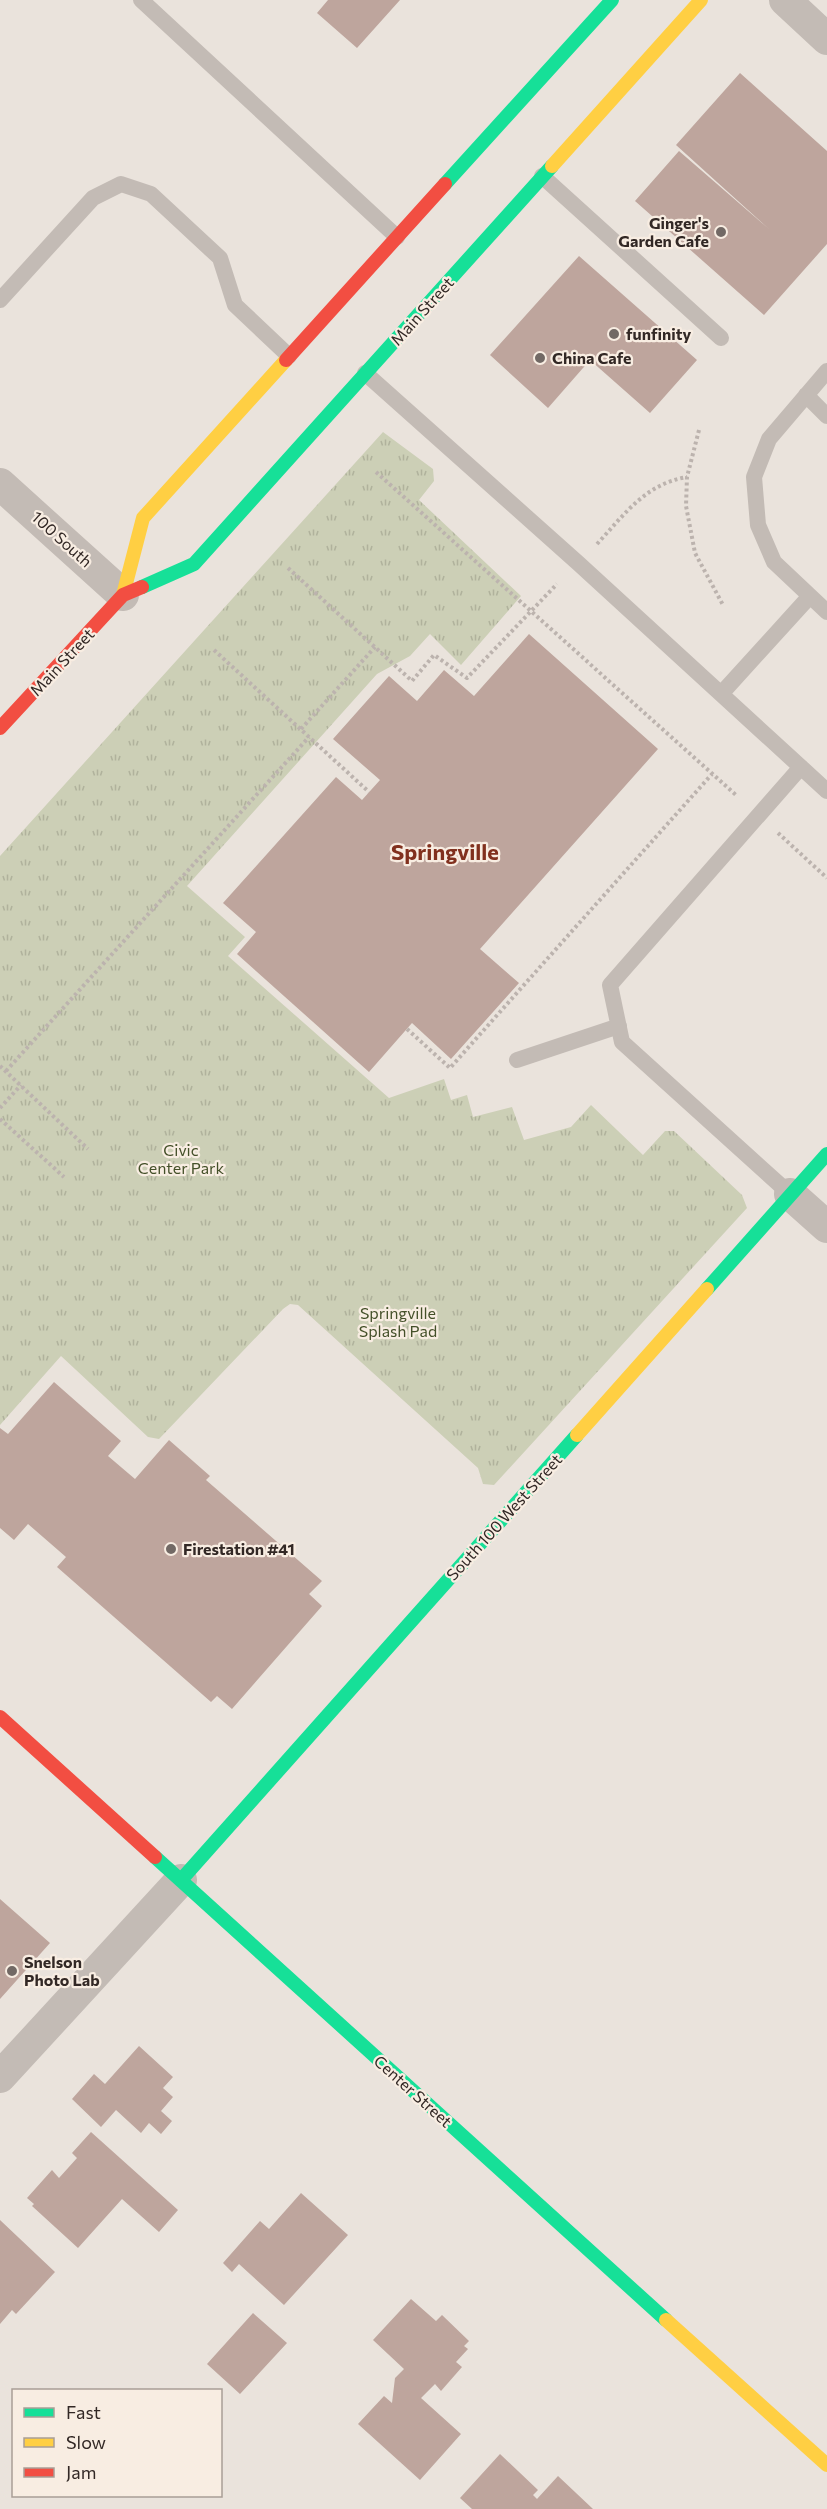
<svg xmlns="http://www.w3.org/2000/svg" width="827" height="2509" viewBox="0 0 827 2509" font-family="Commissioner,sans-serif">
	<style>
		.grass { fill: url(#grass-tufts) }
		.building { fill: #bea59d }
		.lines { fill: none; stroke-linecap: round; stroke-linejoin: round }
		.path { stroke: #bcb3ae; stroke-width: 4; stroke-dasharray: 3 3; stroke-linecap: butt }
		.lane { stroke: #c3bbb5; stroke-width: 16 }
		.street { stroke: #c3bbb5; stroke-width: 32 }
		.fast { stroke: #16e098; stroke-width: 14 }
		.slow { stroke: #ffcf43; stroke-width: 14 }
		.jam { stroke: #f24e42; stroke-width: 14 }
		.poi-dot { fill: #726965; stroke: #f8ede2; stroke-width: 2 }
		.labels { text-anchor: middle; stroke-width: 4.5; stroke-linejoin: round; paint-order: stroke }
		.poi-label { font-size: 16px; font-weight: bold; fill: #322825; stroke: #f8ede2; text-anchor: start }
		.street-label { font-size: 16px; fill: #322825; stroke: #f8ede2 }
		.park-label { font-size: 16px; fill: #445029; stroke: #f8ede2 }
		.district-label { font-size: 22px; font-weight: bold; fill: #81301e; stroke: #f8ede2 }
	</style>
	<defs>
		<pattern id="grass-tufts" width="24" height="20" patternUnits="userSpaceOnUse" patternTransform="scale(1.5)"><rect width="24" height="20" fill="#cccfb6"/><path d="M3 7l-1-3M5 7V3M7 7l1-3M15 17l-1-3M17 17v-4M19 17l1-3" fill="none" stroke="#b0b29c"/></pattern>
	</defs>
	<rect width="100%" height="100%" fill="#eae3dc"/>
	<path class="grass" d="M383,432L433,469L434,481L419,500L521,596L461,665L430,634L410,656L377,674L187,886L245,937L228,956L389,1098L444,1079L451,1100L467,1095L473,1117L512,1107L524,1140L571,1127L591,1105L643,1155L665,1131H674L742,1195L747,1208L494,1485L483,1484L478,1468L298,1305L290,1304L283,1309L159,1439L148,1437L61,1356L0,1425V856Z"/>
	<path class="building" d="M328,0H400L357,48L317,13Z
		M740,73L827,151V244L764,315L635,201L679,151L769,229L676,145Z
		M579,256L697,360L650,413L590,360L548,408L490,355Z
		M529,634L658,749L480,949L519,983L451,1059L412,1023L369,1072L237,954L256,932L223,903L336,777L362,800L380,780L333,739L389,676L417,701L444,670L474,696Z
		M54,1382L121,1441L108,1456L135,1479L169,1440L210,1476L206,1480L322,1581L309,1594L322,1606L232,1709L217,1696L211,1702L57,1567L66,1557L28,1524L14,1540L0,1528V1428L8,1434Z
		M0,1899L50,1943L0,1999Z
		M139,2046L173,2077L163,2088L173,2097L161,2111L172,2121L161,2134L149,2123L141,2133L116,2110L101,2127L72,2099L94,2074L105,2084Z
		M91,2132L178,2210L159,2232L122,2199L78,2248L32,2206L34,2204L27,2198L52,2170L59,2178L77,2158L72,2153Z
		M301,2193L348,2235L284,2305L239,2264L232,2272L223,2263L260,2221L269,2229Z
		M0,2220L55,2272L16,2314L12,2310L0,2324Z
		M411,2299L436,2321L442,2315L469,2341L464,2346L468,2349L456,2362L462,2367L441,2391L435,2384L421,2398L461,2434L420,2480L358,2424L384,2396L392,2403L395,2378L404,2369L373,2340Z
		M253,2313L287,2343L240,2394L207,2364Z
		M500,2454L538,2490L533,2495L537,2499L558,2476L593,2509H472L460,2498Z"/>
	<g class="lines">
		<path class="path" d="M699,430L687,477L686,506L695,553L723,605
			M376,472L737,796
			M597,544C624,515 645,484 687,477
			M288,568L412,681L434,655L467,678L557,584
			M214,650L369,792
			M301,729L375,647
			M778,833L827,878
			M407,1029L450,1068L712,774
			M0,1066L88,1149
			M6,1071L309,737
			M0,1108L21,1085
			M0,1119L64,1177"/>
		<path class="lane" d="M141,0L397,237
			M542,176L721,338
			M0,300L93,198L121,184L151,194L220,258L235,305L289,356
			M827,371L769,439L754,477L758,525L774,562L827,612
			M365,373L578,563L827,791
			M806,395L827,416
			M721,694L810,596
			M517,1060L619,1026
			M790,1194L622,1042L610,985L801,767"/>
		<path class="street" d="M785,0L827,39
			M0,484L123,595
			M790,1194L827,1227
			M0,2077L181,1880"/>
		<path class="fast" d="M445,184L612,0
			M142,587L194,564L552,166
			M707,1289L827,1154
			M155,1857L666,2320
			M181,1880L577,1435"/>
		<path class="slow" d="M552,166L701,0
			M123,595L143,518L286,360
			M577,1435L707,1289
			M666,2320L827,2465"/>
		<path class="jam" d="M286,360L445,184
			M0,728L123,595L142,587
			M0,1717L155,1857"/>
	</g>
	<g class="poi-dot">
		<circle cx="721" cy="232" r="6"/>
		<circle cx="614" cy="334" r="6"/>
		<circle cx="540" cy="358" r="6"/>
		<circle cx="171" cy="1549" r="6"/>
		<circle cx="12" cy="1971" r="6"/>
	</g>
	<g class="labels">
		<g class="poi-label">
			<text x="709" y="229" text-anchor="end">Ginger's<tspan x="709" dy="18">Garden Cafe</tspan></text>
			<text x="626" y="340">funfinity</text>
			<text x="552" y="364">China Cafe</text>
			<text x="183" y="1555">Firestation #41</text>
			<text x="24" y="1968">Snelson<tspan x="24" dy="18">Photo Lab</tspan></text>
		</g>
		<g class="street-label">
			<text transform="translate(422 311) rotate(-48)" y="6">Main Street</text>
			<text transform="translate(62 539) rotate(42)" y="6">100 South</text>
			<text transform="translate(62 662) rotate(-47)" y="6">Main Street</text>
			<text transform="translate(504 1517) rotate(-48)" y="6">South 100 West Street</text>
			<text transform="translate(413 2091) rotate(42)" y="6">Center Street</text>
		</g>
		<g class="park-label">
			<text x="181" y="1156">Civic<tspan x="181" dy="18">Center Park</tspan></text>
			<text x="398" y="1319">Springville<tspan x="398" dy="18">Splash Pad</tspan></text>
		</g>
		<g class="district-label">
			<text x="445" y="860">Springville</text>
		</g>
	</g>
	<rect x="12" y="2389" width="210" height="108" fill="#f8ede2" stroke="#a99e96" stroke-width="1.5"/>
	<rect x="24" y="2408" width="30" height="9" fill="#16e098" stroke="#a99e96" stroke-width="1.5"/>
	<text x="66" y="2419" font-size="18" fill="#322825">Fast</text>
	<rect x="24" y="2438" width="30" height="9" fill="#ffcf43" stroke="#a99e96" stroke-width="1.5"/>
	<text x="66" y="2449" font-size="18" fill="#322825">Slow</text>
	<rect x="24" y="2468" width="30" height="9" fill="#f24e42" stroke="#a99e96" stroke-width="1.5"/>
	<text x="66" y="2479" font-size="18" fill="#322825">Jam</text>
</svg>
